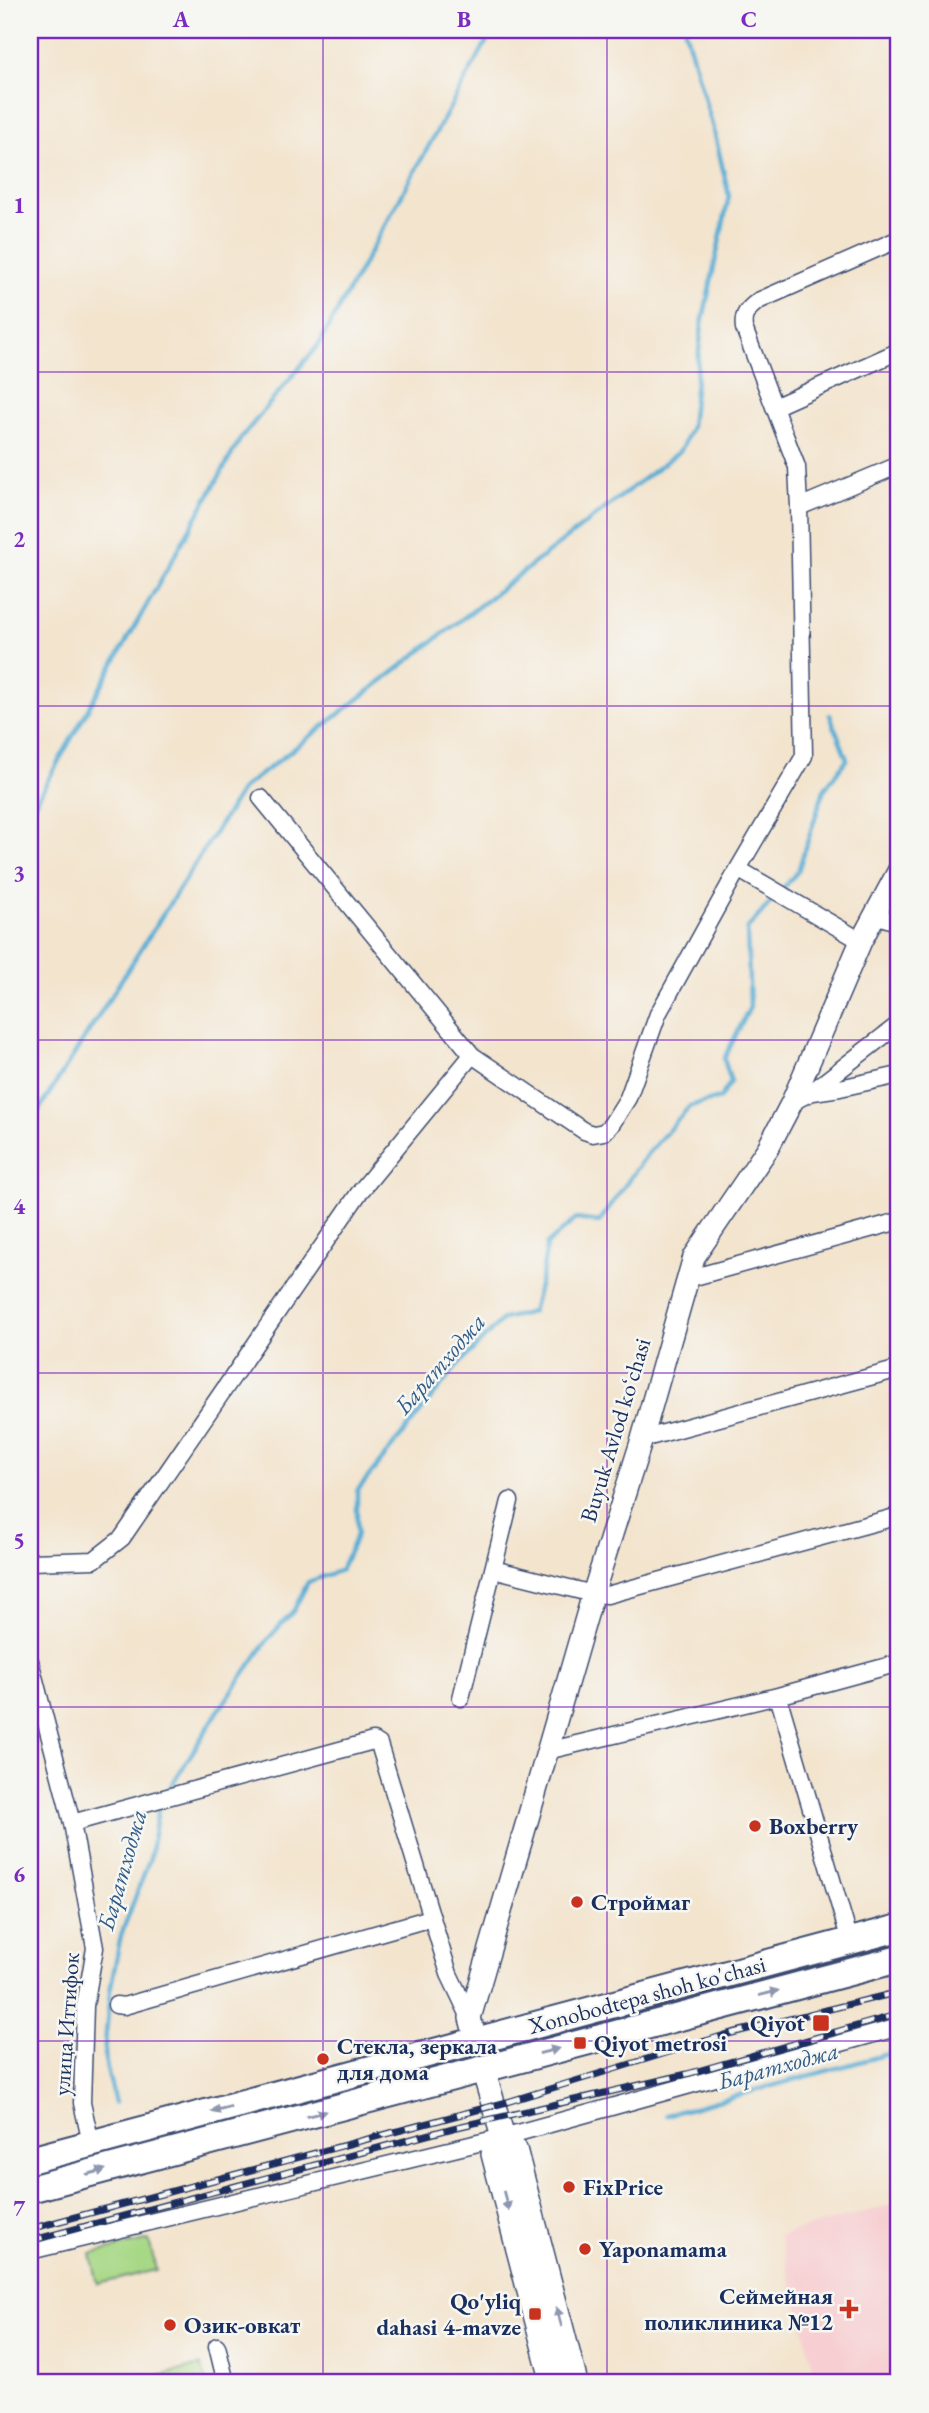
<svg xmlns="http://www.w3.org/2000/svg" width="929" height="2413" viewBox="0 0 929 2413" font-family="'EB Garamond',serif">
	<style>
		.built { fill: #f7cfd2 }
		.green { fill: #a7d886; stroke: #618472; stroke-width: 2 }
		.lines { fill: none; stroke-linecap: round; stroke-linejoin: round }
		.stream { stroke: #57add4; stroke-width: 4.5 }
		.minor-casing { stroke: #3b4a6f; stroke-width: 19 }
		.tertiary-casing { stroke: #3b4a6f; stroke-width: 24 }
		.secondary-casing { stroke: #3b4a6f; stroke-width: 26 }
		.trunk-casing { stroke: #3b4a6f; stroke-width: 30 }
		.minor { stroke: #fff; stroke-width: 16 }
		.tertiary { stroke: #fff; stroke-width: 21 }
		.secondary { stroke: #fff; stroke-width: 23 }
		.trunk { stroke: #fff; stroke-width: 26 }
		.rail-casing { stroke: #1b2f5e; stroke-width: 7 }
		.rail { stroke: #f6f6f2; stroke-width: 4.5; stroke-dasharray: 13; stroke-linecap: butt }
		.oneway { fill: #8d97ae }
		.grid { fill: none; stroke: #7b2cbf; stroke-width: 2; stroke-opacity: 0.55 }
		.poi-dot { fill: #c8321e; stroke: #f6f6f2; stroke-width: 2.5 }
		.labels { text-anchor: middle; stroke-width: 5; stroke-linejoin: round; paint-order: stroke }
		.street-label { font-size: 23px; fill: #1b2f5e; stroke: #f6f6f2 }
		.poi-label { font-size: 23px; font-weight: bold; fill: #1b2f5e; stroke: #f6f6f2; text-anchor: start }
		.water-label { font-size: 24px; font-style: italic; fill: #305b87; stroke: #f6f6f2 }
		.neatline { fill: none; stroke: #7b2cbf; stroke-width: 2.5 }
		.grid-label { font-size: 23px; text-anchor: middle; font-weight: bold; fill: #7b2cbf }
	</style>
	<rect width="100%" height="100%" fill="#f6f6f2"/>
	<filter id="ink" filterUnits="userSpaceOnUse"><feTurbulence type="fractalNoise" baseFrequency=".0143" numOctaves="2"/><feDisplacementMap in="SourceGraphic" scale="14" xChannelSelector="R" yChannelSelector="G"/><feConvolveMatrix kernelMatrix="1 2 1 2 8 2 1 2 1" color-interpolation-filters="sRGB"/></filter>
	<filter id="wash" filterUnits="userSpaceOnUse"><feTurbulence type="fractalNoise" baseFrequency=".00686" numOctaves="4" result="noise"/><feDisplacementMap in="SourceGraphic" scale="28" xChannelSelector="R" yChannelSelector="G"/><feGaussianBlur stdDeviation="1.57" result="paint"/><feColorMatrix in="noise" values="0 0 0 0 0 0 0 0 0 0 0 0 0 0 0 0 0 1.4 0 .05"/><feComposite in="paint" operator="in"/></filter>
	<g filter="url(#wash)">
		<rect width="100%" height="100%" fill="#f3e4ce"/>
		<path class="built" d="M899,2203V2383H817L779,2235Z"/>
		<path class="green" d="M149,2240L156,2270L98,2284L91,2254Z
			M201,2365L206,2383H133Z"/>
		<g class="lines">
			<path class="stream" d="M30,812L241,438L319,344L493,30
				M30,1124L243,788L681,450L691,427L702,324L729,196L716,139L685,30
				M168,1791L217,1713L269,1638L294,1610L308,1582L341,1570L357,1534V1491L457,1366L503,1319L532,1312L542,1275L547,1244L576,1219L599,1222L648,1153L690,1106L720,1098L731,1082L724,1059L750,1007L747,929L798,871L824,790L847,759L830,715
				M115,2103L104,2055L110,1991L121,1935L150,1858L159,1804
				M666,2115L899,2051"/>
		</g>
	</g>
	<g filter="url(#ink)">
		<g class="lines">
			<defs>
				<path id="minor" d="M774,407L899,351
					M799,507L797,467L744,328C742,314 748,309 758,301L899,239
					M261,798L472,1055L584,1131L593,1134L604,1132L611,1125L628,1098L658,1014L738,869L804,756L799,507L899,465
					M738,869L861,941
					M875,915L899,923
					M813,1092L840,1088L899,1075
					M792,1102L810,1093L899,1024
					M687,1279L899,1221
					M642,1439L899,1369
					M30,1562L94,1560L122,1538L359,1193L472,1055
					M493,1569L593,1594L607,1595L899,1516
					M30,1661L72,1823L95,1948L85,2006L82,2103L91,2143
					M778,1696L850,1941
					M461,1698L510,1501
					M547,1751L778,1696L899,1663
					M72,1823L373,1741L379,1744L449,1974L470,2018
					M116,2005L124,2006L431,1918
					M30,2251L503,2137L899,2027
					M217,2346L226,2383"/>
				<path id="tertiary" d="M476,2040L470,2018L593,1594L642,1439L694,1257L768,1148L792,1102L861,941L899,870"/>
				<path id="secondary" d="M483,2069L503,2137L515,2149L576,2383
					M503,2137L493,2154L553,2383"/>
				<path id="trunk" d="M30,2160L899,1928
					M30,2189L899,1959"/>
			</defs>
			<use href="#minor" class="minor-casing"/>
			<use href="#tertiary" class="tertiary-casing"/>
			<use href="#secondary" class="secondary-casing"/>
			<use href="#trunk" class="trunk-casing"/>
			<use href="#minor" class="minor"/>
			<use href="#tertiary" class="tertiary"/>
			<use href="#secondary" class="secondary"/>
			<use href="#trunk" class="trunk"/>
			<defs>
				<path id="rail" d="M30,2229L507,2102L728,2034L899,1992
					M30,2241L453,2128L687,2074L899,2014"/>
			</defs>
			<use href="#rail" class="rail-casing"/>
			<use href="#rail" class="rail"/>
		</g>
		<defs><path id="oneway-solid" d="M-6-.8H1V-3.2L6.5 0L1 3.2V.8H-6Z" transform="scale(1.75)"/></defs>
		<g class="oneway">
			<use href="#oneway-solid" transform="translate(769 1993) rotate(-15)"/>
			<use href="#oneway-solid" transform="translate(549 2051) rotate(-15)"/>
			<use href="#oneway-solid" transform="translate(221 2109) rotate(165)"/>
			<use href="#oneway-solid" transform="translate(316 2114) rotate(-15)"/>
			<use href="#oneway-solid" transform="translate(96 2172) rotate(-15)"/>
			<use href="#oneway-solid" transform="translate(506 2201) rotate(75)"/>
			<use href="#oneway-solid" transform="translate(559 2317) rotate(-105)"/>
		</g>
	</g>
	<path class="grid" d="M323,30V2383M607,30V2383M30,372H899M30,706H899M30,1040H899M30,1373H899M30,1707H899M30,2041H899"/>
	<g class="poi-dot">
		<circle cx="755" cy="1826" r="7"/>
		<circle cx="577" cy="1902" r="7"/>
		<rect x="812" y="2014" width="18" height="18" rx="3.5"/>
		<rect x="573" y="2036" width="14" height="14" rx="3.5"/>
		<circle cx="323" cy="2059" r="7"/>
		<circle cx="569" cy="2187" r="7"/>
		<circle cx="585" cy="2249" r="7"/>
		<path d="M845.5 2298.5h7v7h7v7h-7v7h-7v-7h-7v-7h7z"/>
		<rect x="528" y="2307" width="14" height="14" rx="3.5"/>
		<circle cx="170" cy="2325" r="7"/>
	</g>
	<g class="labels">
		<g class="street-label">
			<text transform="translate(615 1430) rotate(-73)" y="8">Buyuk Avlod koʻchasi</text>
			<text transform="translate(647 1995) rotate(-15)" y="8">Xonobodtepa shoh ko'chasi</text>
			<text transform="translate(66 2024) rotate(-86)" y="8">улица Иттифок</text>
		</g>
		<g class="poi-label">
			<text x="769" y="1834">Boxberry</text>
			<text x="591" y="1910">Строймаг</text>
			<text x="805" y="2031" text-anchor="end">Qiyot</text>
			<text x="594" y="2051">Qiyot metrosi</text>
			<text x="337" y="2054">Стекла, зеркала<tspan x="337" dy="26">для дома</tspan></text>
			<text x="583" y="2195">FixPrice</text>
			<text x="599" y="2257">Yaponamama</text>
			<text x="833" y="2304" text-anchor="end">Сеймейная<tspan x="833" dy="26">поликлиника №12</tspan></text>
			<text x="521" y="2309" text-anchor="end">Qo'yliq<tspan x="521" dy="26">dahasi 4-mavze</tspan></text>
			<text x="184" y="2333">Озик-овкат</text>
		</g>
		<g class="water-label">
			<text transform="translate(440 1364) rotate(-49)" y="8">Баратходжа</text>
			<text transform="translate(122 1870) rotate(-74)" y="8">Баратходжа</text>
			<text transform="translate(778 2066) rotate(-15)" y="8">Баратходжа</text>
		</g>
	</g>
	<rect width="929" height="2413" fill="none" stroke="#f6f6f2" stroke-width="77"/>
	<rect x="38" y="38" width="852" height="2336" class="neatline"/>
	<g class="grid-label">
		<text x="181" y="27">A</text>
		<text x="464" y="27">B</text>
		<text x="749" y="27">C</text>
		<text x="19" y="213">1</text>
		<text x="19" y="547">2</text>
		<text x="19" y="881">3</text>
		<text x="19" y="1214">4</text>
		<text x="19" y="1548">5</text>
		<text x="19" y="1882">6</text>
		<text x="19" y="2216">7</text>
	</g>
</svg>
